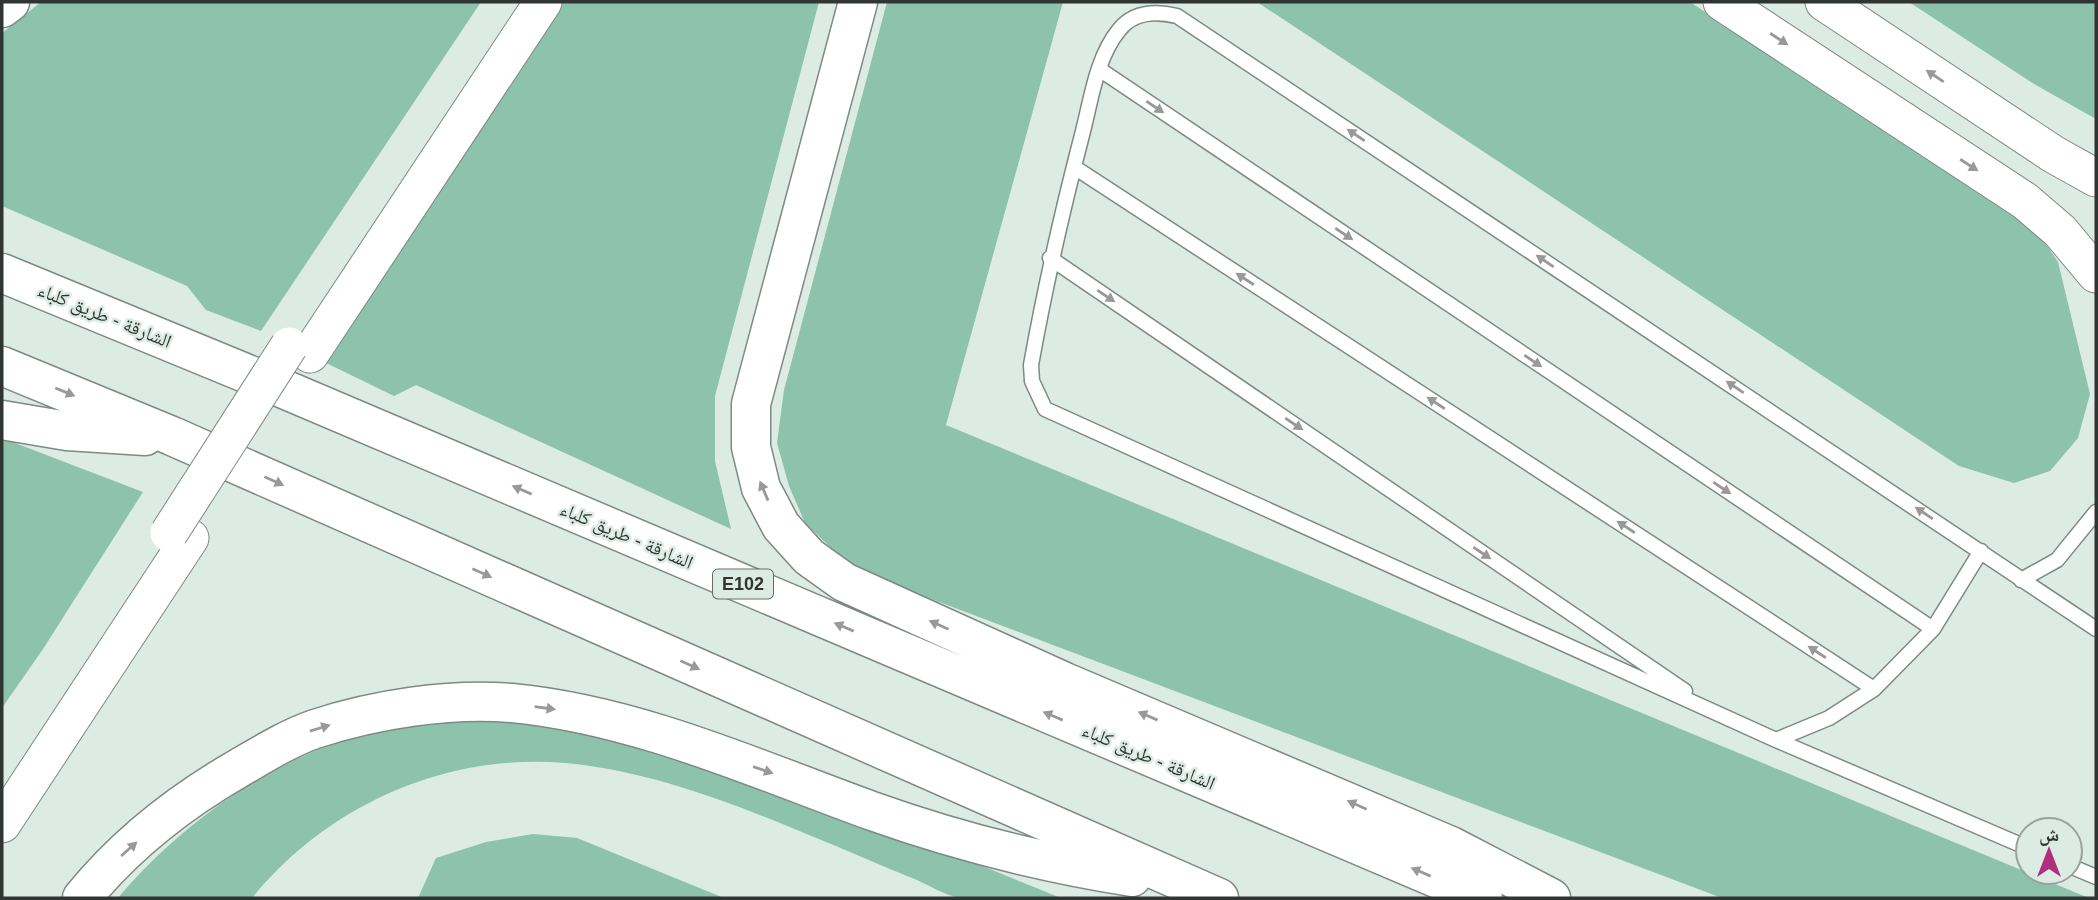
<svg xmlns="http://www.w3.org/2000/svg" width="2098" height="900" viewBox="0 0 2098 900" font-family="Arial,'Noto Naskh Arabic',sans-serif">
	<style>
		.green { fill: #8dc2ac }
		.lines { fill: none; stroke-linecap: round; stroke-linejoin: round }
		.service-casing { stroke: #7d8984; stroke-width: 17 }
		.tertiary-casing { stroke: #7d8984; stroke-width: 39 }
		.motorway-casing { stroke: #7d8984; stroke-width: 41 }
		.service { stroke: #fff; stroke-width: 14 }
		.tertiary { stroke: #fff; stroke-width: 37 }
		.motorway { stroke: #fff; stroke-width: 38 }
		.tertiary-bridge-casing { stroke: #7d8984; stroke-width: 39; stroke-linecap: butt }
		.tertiary-bridge { stroke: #fff; stroke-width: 37 }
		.oneway { fill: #989a99 }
		.labels { text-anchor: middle; stroke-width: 5; stroke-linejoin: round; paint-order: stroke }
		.shield { fill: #ddebe5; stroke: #646c68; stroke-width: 2 }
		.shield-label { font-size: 18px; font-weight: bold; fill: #303533 }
		.street-label { font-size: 19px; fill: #303533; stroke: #ddebe5 }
	</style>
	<rect width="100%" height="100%" fill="#ddebe5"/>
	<path class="green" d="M41,2H481L261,331L206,310L187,286L2,206V33Z
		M559,2H819L715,396V461L731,529L416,385L394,396L324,362Z
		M887,2H1063L946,425L2089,898H1722L873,577L835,552L805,523L789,486L777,443L784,390Z
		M1257,2H1690L2035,228L2058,262L2090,394L2078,438L2050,471L2014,483L1959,466Z
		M1909,2H2096V119L2034,84Z
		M2,438L143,492L43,649L2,708Z
		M467,715L692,748L1061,898C1029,898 992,900 961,898C946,896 930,886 917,880C879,865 842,848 804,833C730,802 646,770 565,763C445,753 328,805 252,898H118C183,821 278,754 378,730C407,724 437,720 467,715Z
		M533,834L577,838L724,898H418L436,858L486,842Z"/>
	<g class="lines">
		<defs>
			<path id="service" d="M1099,69L1933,629
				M1074,167L1874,689
				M1050,258L1685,691
				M2021,580L2057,560L2096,512
				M1776,740L1829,718L1874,689L1933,629L1981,551
				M2028,848L1776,740L1045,409L1032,381L1031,365C1045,287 1062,212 1082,135C1091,101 1096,58 1119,30C1134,11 1156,11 1177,16L2096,629
				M2070,866L2096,877"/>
			<path id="tertiary" d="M1722,2L2025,201L2060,231L2096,274
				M1824,2L2053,154L2096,178
				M310,354L543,2
				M2,824L190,538"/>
			<path id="motorway" d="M858,2L751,404V447L761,488L781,526L809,557L844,582L1065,682L1451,846L1551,898
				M2,8L10,2
				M2,273L272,384L1483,898
				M2,366L172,436L1219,898
				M2,420L67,431L145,436
				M82,898C125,845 180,802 239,768C263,754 289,738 315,729C376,709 449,698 512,703C637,715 756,769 872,811C956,841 1044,863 1132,877"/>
		</defs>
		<use href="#service" class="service-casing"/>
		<use href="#tertiary" class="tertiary-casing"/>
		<use href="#motorway" class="motorway-casing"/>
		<use href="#service" class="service"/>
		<use href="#tertiary" class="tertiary"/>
		<use href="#motorway" class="motorway"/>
		<defs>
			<path id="tertiary-bridge" d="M169,533L289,346"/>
		</defs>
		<use href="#tertiary-bridge" class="tertiary-bridge-casing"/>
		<use href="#tertiary-bridge" class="tertiary-bridge"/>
	</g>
	<defs><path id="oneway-solid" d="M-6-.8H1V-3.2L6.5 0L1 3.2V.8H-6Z" transform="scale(1.75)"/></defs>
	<g class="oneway">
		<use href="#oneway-solid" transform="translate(1779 39) rotate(33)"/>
		<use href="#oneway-solid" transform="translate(1935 76) rotate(-146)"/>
		<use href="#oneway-solid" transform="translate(1155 107) rotate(34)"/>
		<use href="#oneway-solid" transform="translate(1356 135) rotate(-146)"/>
		<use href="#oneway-solid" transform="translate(1969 165) rotate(33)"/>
		<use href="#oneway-solid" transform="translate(1344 234) rotate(34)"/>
		<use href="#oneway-solid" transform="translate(1545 261) rotate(-146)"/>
		<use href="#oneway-solid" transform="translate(1245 279) rotate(-147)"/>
		<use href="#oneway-solid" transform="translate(1106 296) rotate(34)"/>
		<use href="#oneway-solid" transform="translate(1533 361) rotate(34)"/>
		<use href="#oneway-solid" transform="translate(1735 387) rotate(-146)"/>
		<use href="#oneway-solid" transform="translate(65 392) rotate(22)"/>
		<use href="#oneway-solid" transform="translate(1436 403) rotate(-147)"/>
		<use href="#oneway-solid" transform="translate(1294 424) rotate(34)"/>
		<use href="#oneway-solid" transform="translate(274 481) rotate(24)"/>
		<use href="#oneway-solid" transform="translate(1722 488) rotate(34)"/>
		<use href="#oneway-solid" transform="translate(522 490) rotate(-157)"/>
		<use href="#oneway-solid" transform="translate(764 491) rotate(-113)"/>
		<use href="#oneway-solid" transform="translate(1924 513) rotate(-146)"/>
		<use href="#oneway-solid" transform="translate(1626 527) rotate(-147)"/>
		<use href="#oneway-solid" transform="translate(1482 553) rotate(34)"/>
		<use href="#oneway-solid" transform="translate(482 573) rotate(24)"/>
		<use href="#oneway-solid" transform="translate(939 625) rotate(-156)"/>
		<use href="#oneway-solid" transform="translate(844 627) rotate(-157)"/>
		<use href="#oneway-solid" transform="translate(1817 652) rotate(-147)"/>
		<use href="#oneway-solid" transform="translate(690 665) rotate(24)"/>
		<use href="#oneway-solid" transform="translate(545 708) rotate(8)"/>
		<use href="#oneway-solid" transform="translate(1053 716) rotate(-157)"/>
		<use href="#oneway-solid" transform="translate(1148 716) rotate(-157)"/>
		<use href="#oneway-solid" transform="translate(320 728) rotate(-17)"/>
		<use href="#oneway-solid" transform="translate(763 770) rotate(19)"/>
		<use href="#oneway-solid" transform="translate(1357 805) rotate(-156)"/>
		<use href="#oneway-solid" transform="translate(129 849) rotate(-42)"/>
		<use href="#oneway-solid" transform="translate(1421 872) rotate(-157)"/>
	</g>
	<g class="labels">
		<rect class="shield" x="713" y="569.5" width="60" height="29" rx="5"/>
		<g class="shield-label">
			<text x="743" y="590">E102</text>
		</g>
		<g class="street-label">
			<text transform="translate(105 315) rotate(22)" y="7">الشارقة - طريق كلباء</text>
			<text transform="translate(627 535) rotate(23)" y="7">الشارقة - طريق كلباء</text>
			<text transform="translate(1149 756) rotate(23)" y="7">الشارقة - طريق كلباء</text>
		</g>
	</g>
	<rect width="2098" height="900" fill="none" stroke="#303533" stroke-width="7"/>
	<g transform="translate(2049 851)"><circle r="33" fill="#ddebe5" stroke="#98a29e" stroke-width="2"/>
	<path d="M0-5L12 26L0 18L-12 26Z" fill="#af2f7d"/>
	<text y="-10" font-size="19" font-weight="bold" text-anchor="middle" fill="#303533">ش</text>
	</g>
</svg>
